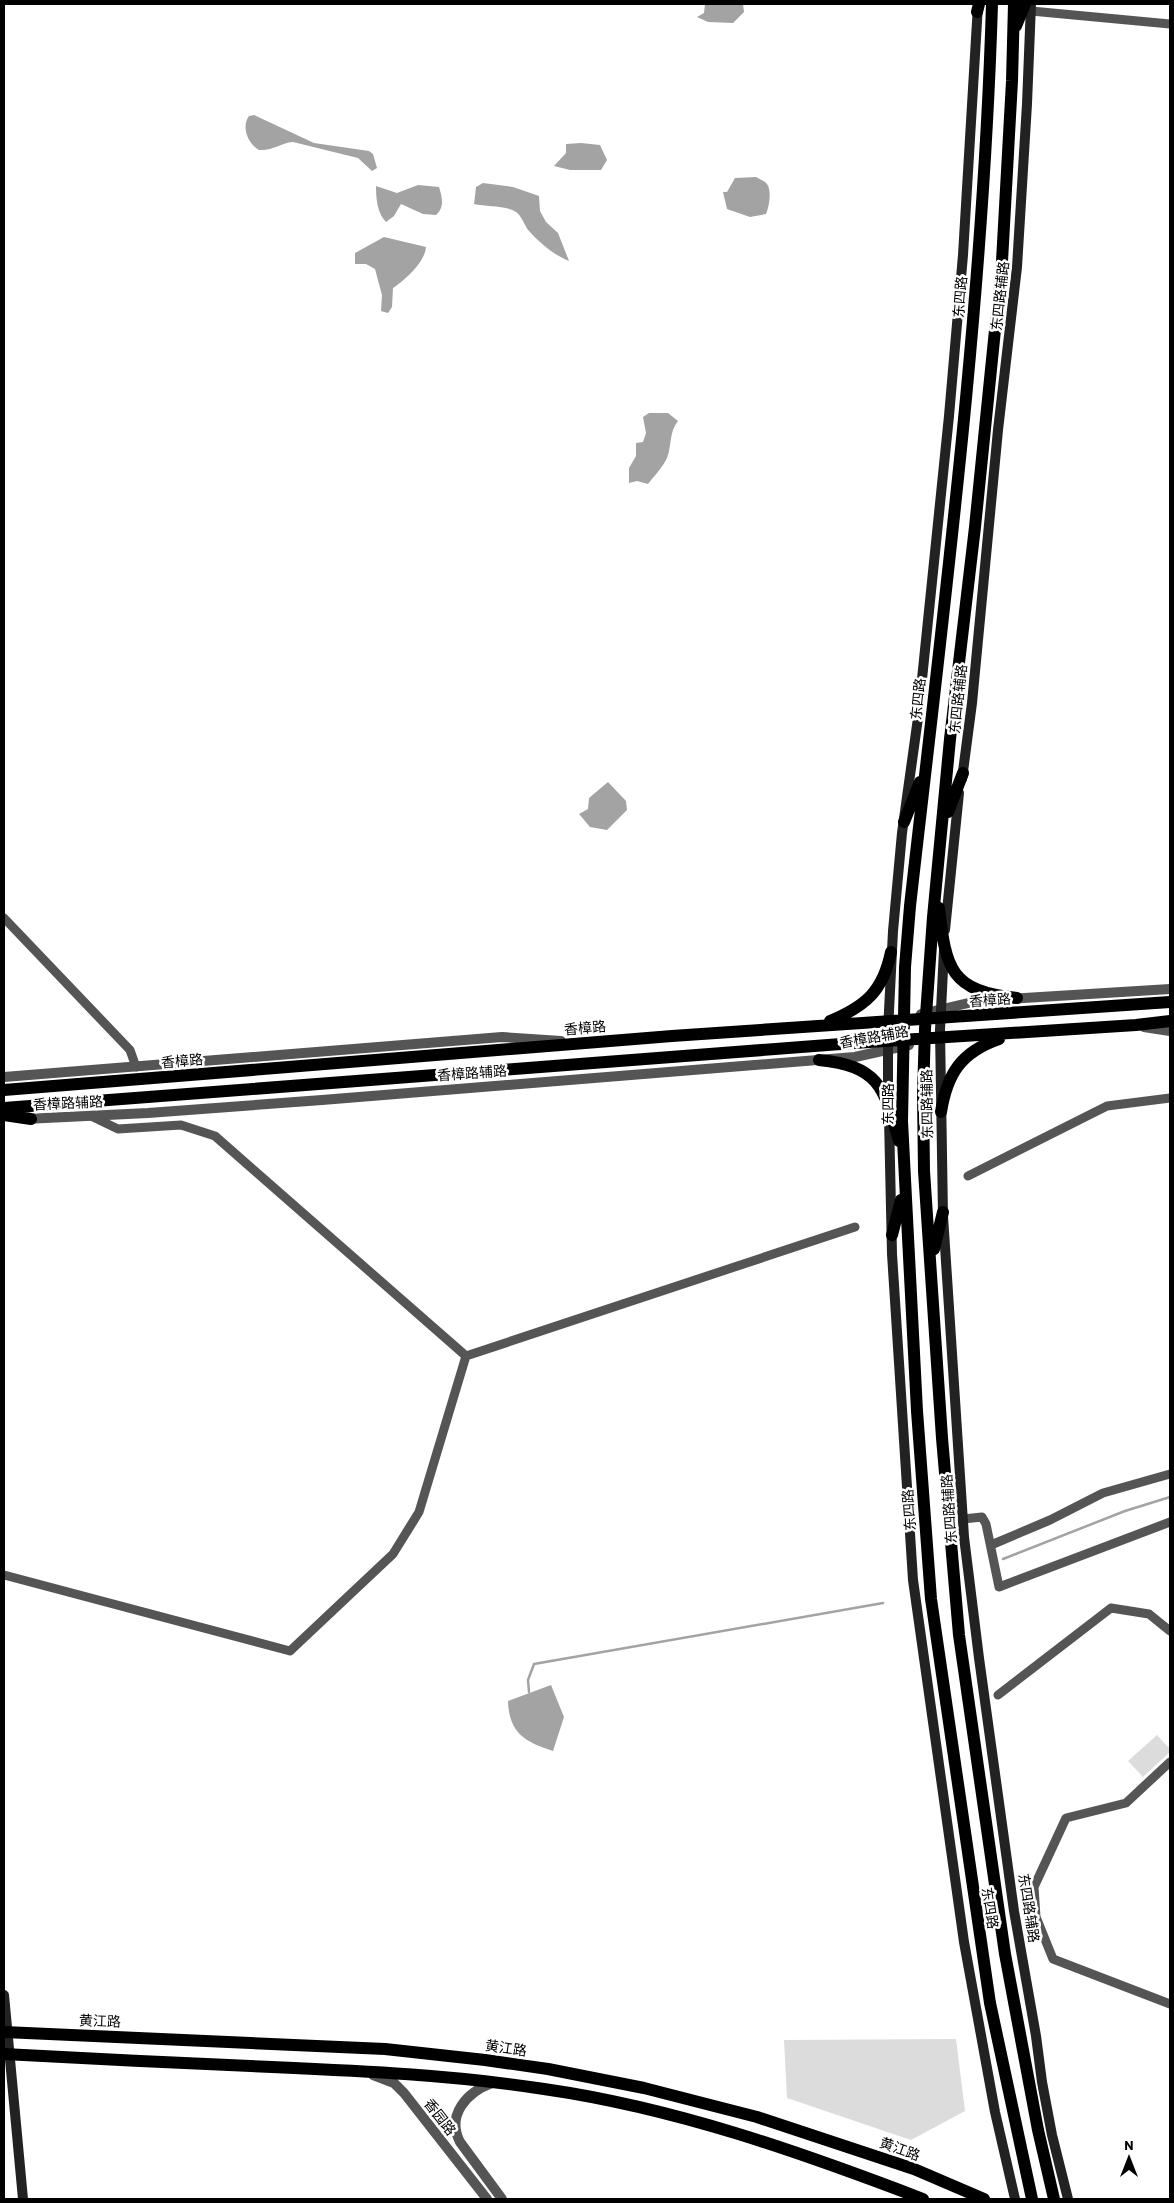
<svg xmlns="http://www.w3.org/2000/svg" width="1174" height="2203" viewBox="0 0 1174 2203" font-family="Barlow,'Noto Sans SC',sans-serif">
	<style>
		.green { fill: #dcdcdc }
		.water { fill: #a3a3a3 }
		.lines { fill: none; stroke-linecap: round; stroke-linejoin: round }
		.stream { stroke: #a3a3a3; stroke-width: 2.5 }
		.minor { stroke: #555; stroke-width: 9 }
		.tertiary { stroke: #555; stroke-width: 10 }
		.secondary { stroke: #222; stroke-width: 10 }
		.primary { stroke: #000; stroke-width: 12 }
		.labels { text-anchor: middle; stroke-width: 5; stroke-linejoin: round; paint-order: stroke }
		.street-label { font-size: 14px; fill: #000; stroke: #fff }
	</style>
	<rect width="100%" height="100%" fill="#fff"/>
	<path class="green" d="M1157,1735L1170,1749V1752L1143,1777L1128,1761Z
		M956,2039L965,2111L911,2140L787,2098L784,2040Z"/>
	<path class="water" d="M705,4H743L744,12L733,23L708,22L697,17L704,13Z
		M254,115L314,143L369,151L373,154L377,168L372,171L358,158L293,142C280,143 273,151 259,150C248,144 241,127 249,116Z
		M581,143L600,145L607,160L601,170H570L554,166L566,153V144Z
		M756,177C759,179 765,181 767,184C772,191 769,207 766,214L750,217L727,209L723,192H727L735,178Z
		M483,183L513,187L539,196L540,211L546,222L558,233L569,261C554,255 540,243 529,231C524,225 522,216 516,212C506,205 486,207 474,204L476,187Z
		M418,185L439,187C442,197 445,207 436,215L423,214L401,204L394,216L386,222C377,213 376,198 376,186L397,193Z
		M384,237L426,247C425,262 405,280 393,288L392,307L388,313L381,311L382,295L375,269L366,264H355V253Z
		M649,413H668L678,421C669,432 672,445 667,458C663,467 654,476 648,484L637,481L629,483V468L636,456V443L643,442L646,433L643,417Z
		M608,782L626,801L627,810L607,830L590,827L579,814L588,809L589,798Z
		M551,1685L564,1717L553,1751C525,1742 509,1733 508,1701Z"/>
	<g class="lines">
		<path class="stream" d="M1003,1559L1125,1511L1170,1497
			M529,1692L528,1680L534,1664L883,1603"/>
		<path class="minor" d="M1031,11L1170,24
			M4,918L130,1050L136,1067
			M91,1116L118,1129L181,1125L215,1136L466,1356
			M968,1176L1107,1106L1170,1098
			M466,1356L855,1227
			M963,1519L982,1517L986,1524L999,1587L1170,1522
			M991,1545L1050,1520L1103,1493L1170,1474
			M4,1575L290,1651L393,1554L419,1512L466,1356
			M998,1695L1111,1608L1149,1614L1170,1631
			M1170,1762L1126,1803L1066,1818L1034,1887L1036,1917L1053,1959L1170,2004"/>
		<path class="tertiary" d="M921,1014L977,1001L1170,989
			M1144,1027L1170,1031
			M4,1077L502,1037L561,1041
			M25,1119L148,1113L322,1100L855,1057L909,1045
			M373,2075L394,2083L404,2093L487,2199
			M492,2083C467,2092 446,2115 460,2142L502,2199"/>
		<path class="secondary" d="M962,779L972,703L998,430L1017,267L1027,104L1031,4
			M945,930L959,793
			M944,950L940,1030L943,1216L964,1537L979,1658L1014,1911L1036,2036L1042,2082L1052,2135L1068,2199
			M888,1103V1031L893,931L902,833L918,718L949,416L963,255L978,5
			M889,1118L892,1254L913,1580L964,1942L995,2112L1015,2199
			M4,1995L23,2199"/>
		<path class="primary" d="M992,4C983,306 944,606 910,906L905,967L902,1121L917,1411L931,1599L990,2003L1032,2199
			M1014,4L1012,81L1002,261L975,527L950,739L933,917L925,1029L923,1094L924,1171L942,1438L959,1635L1005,1954L1038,2130L1054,2199
			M977,12L979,4
			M1016,26L1025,4
			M948,812L963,773
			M904,822L920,782
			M939,908C946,969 950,991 1017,998
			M830,1021C866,1006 883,991 891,952
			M819,1060C880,1066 884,1088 899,1141
			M4,1090L672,1036L1170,1002
			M4,1108L854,1043L1136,1025L1170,1021
			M941,1112C947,1074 961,1052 999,1039
			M4,1115L31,1119
			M892,1235L901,1200
			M934,1249L943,1212
			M4,2032L385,2049L485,2060L548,2069L644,2088L757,2117L914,2169L984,2199
			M4,2054C93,2059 183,2063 272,2067C363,2071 454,2075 544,2089C676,2108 800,2152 923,2199"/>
	</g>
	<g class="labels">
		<g class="street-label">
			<text transform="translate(1000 296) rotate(-84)" y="5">东四路辅路</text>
			<text transform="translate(960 297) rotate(-85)" y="5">东四路</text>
			<text transform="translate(918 699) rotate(-84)" y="5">东四路</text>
			<text transform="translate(958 699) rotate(-84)" y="5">东四路辅路</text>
			<text transform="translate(990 1000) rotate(-4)" y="5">香樟路</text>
			<text transform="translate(585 1028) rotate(-5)" y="5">香樟路</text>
			<text transform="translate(874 1037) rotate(-10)" y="5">香樟路辅路</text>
			<text transform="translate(182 1061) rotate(-5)" y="5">香樟路</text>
			<text transform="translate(472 1073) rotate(-4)" y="5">香樟路辅路</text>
			<text transform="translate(68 1103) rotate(-3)" y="5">香樟路辅路</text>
			<text transform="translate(888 1104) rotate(-90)" y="5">东四路</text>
			<text transform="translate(927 1104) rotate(-91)" y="5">东四路辅路</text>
			<text transform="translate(949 1509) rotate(-94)" y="5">东四路辅路</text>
			<text transform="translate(909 1510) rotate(-94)" y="5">东四路</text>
			<text transform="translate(990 1908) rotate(81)" y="5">东四路</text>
			<text transform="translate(1029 1908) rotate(81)" y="5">东四路辅路</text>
			<text transform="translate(100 2021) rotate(2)" y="5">黄江路</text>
			<text transform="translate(506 2048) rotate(8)" y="5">黄江路</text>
			<text transform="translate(440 2117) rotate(52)" y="5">香园路</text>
			<text transform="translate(900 2149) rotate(20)" y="5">黄江路</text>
		</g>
	</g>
	<rect width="1174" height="2203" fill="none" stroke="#000000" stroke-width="10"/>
	<g transform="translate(1129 2158)" stroke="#ffffff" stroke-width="4" paint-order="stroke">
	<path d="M0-4L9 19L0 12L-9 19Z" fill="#000000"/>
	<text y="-8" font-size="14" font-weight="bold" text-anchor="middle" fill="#000000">N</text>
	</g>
</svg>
